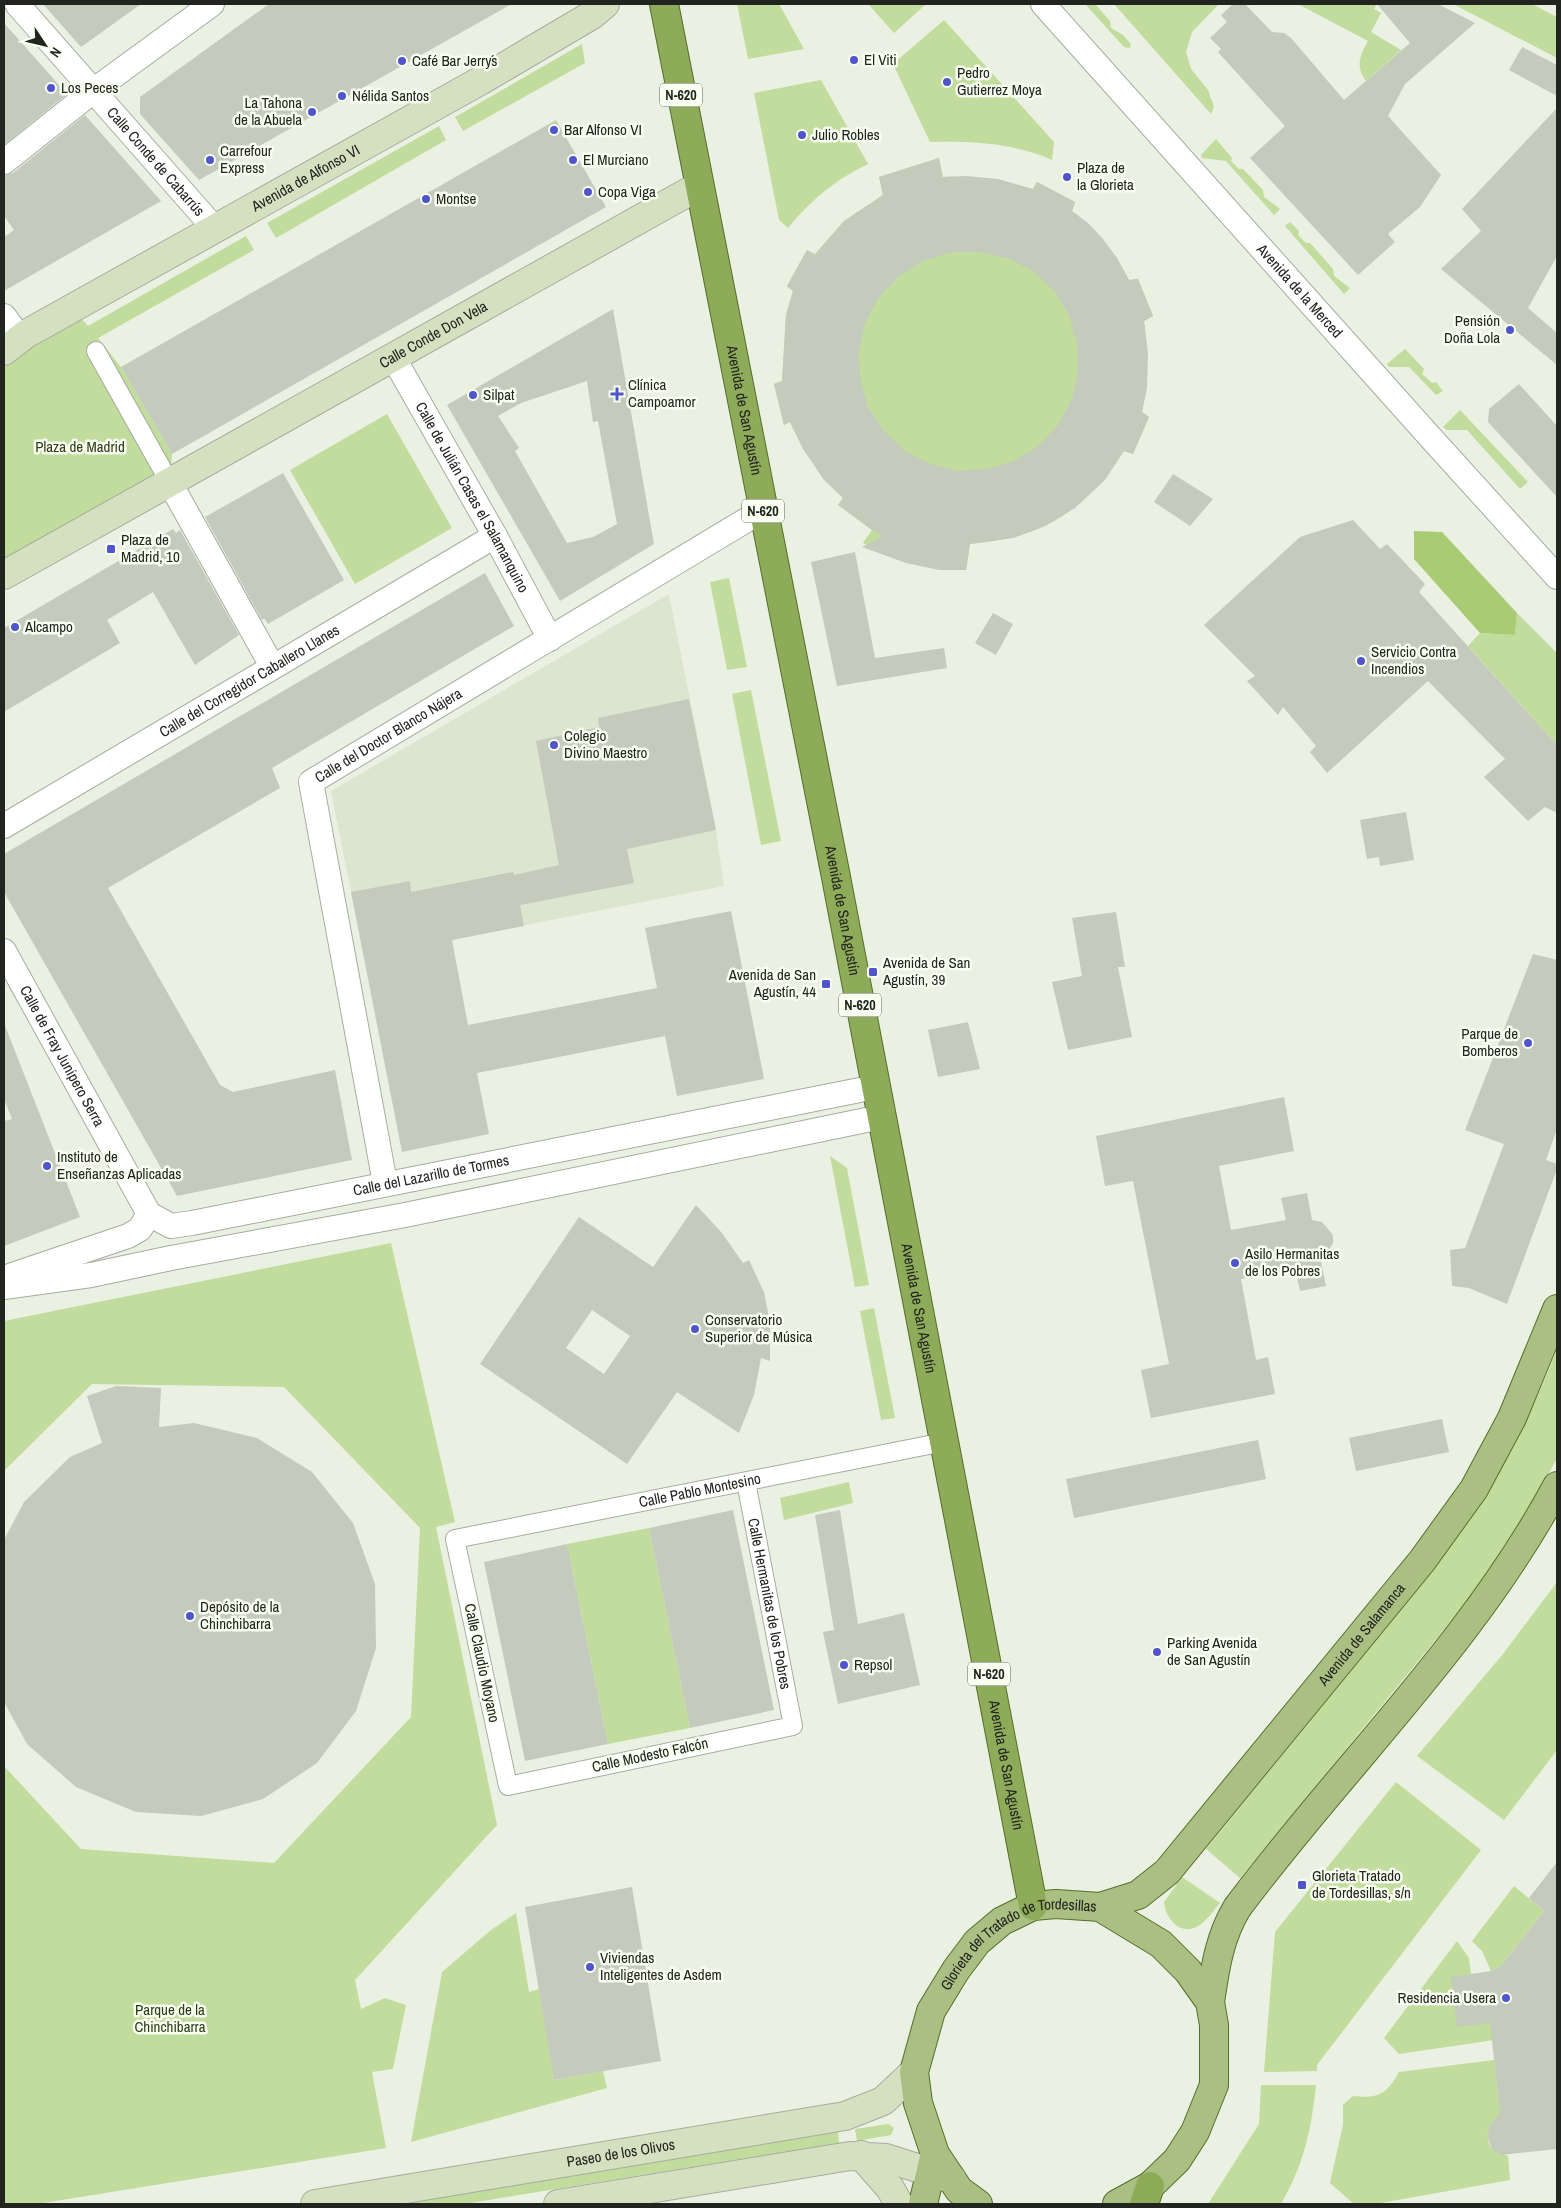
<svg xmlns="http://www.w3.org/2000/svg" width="1561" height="2208" viewBox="0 0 1561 2208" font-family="'Archivo Narrow',sans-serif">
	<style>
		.built { fill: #dbe5cf }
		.green { fill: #c1dc9c }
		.water { fill: #a8cb73 }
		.building { fill: #c4cabc; fill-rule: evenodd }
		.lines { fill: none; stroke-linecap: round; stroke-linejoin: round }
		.pedestrian-casing { stroke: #a6ac9e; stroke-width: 20 }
		.minor-casing { stroke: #a6ac9e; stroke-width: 26 }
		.secondary-casing { stroke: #a6ac9e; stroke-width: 30 }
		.primary-casing { stroke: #566e2b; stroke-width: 30 }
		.trunk-casing { stroke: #566e2b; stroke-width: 30 }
		.pedestrian { stroke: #fff; stroke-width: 18 }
		.minor { stroke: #fff; stroke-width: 24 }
		.secondary { stroke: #d5e0c1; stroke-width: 28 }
		.primary { stroke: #aac083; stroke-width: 28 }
		.trunk { stroke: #8eab5a; stroke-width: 28 }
		.poi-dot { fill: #5155cb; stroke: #f8fef0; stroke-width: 2 }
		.labels { text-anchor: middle; stroke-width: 5; stroke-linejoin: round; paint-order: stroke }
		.shield { fill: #f8fef0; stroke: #62655e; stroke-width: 1 }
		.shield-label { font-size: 14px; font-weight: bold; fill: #22241f }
		.poi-label { font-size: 15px; fill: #22241f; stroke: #f8fef0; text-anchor: start }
		.street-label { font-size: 15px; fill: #22241f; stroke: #f8fef0 }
		.park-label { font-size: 15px; fill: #2d3b16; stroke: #f8fef0 }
	</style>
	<rect width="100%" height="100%" fill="#eaf1e2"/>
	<path class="built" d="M669,594L716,830L724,886L364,957L331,791Z"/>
	<path class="green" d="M737,4H779L804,49L748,59Z
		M868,4H926L894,33Z
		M1085,4H1095L1110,21L1111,28L1123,35L1131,44L1130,48L1124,47Z
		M1114,4H1219L1192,32L1186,52L1191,69L1208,90L1214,107L1211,114Z
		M1298,4H1377L1374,9L1381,13L1371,32L1401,50L1366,81C1355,66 1360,55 1368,41Z
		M1453,4H1532L1557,17V58Z
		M944,20L1054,142L1052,160C1014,143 972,141 930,142L893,64Z
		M582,44L585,63L463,131L455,117Z
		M821,80L868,164C835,180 811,200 788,228L779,220L754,93Z
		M439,126L446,140L276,238L267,223Z
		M1216,139L1232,158L1231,161L1239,169H1243L1263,190L1264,197L1280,209L1274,215L1226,161L1202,158L1201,155Z
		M939,158L943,177C974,176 1002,181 1033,189L1037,182L1075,202L1072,211C1097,230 1114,252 1129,280L1138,279L1153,316L1144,321C1148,352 1148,381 1142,412L1149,417L1133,454L1124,451C1084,511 1044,538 970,544L966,570C930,569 895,561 863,543L872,530L838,505L843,498C819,476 804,451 790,422L784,425L774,384L782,381L786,315L793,291L787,286L807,250L815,254L844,221L883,195L879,177Z
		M1290,222L1299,231L1298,235L1306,243H1310L1333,269L1334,276L1350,288L1344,294L1285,226Z
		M246,236L254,250L98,338L121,367L172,454L170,483L4,575V325L73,309L88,326Z
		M1405,349L1424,369L1422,374L1432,383L1436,382L1443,391L1436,395L1409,367H1389L1387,364Z
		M1460,410L1528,482L1520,489L1467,430H1447L1443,427Z
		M387,414L452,528L355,584L290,470Z
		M729,578L747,667L727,670L710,582Z
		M1517,613L1557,653V745L1468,646L1480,633L1515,635Z
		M751,690L781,841L761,845L732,694Z
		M830,1156L847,1168L869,1285L855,1287Z
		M391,1243L455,1522L436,1527L497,1825L355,1980L361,2009L385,1998L406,2005L393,2069L372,2072L386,2148L37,2204H4V1766L81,1849L274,1863L411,1717L420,1528L284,1387L92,1384L4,1471V1321Z
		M874,1308L895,1418L881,1420L860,1311Z
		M1557,1349V1458L1536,1497L1470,1598L1240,1878L1206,1849L1435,1567C1483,1499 1528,1427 1557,1349Z
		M849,1482L853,1503L784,1520L780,1498Z
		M649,1528L690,1728L608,1744L567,1544Z
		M1557,1582V1750L1504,1820L1417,1756L1503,1654Z
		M1396,1782L1481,1850L1317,2065V2071L1264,2072L1275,1932Z
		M1182,1877L1220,1903C1214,1910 1208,1919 1201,1924C1183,1938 1166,1921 1164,1902Z
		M1514,1886L1544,1911L1501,1966L1491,1971L1482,1951L1472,1941Z
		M516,1913L529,1992L539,1989L555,2080L603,2071L607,2088L411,2142L442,1972L491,1930Z
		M1457,1941L1469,1958L1471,1974L1513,2020L1508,2038L1399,2054L1384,2038Z
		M1494,2060L1501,2118C1488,2127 1483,2135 1492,2149L1508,2156L1510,2180L1375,2204H1354L1330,2183L1343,2125V2105L1353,2096C1378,2099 1387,2094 1399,2072Z
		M1261,2085H1316C1311,2131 1304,2164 1281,2204H1208L1259,2124Z
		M888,2124L894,2128L891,2135L857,2141L855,2129Z
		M838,2132L839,2143L464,2204H409L412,2201Z"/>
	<path class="water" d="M1414,531L1442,532L1517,613L1515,635L1480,633L1414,559Z"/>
	<path class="building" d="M43,4H141L81,47Z
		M269,4H512L199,180L140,114V97Z
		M1233,4H1245L1272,32L1284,33L1291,38L1344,100L1410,43L1377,4H1438L1475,23L1405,84L1388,116L1441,175L1420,207L1388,234L1395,242L1358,275L1250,158L1285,126L1218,52L1221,49L1210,38L1227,22L1221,15Z
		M4,23L67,94L4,145Z
		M1522,47L1557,65V96L1509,70Z
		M1557,108V256L1528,308L1557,333V365L1441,269L1481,231L1462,209Z
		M85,115L161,201L4,291V237L14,230L4,216V175L13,173Z
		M556,120L606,207L172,454L121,367Z
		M939,158L942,177L966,176L998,179L1033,189L1037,182L1075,202L1072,211L1089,224L1103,239L1117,258L1129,280L1138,279L1153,316L1144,321L1148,354L1147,388L1142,412L1149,417L1133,454L1124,451L1105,480L1075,508L1045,526L1013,538L970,544L966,570H939L906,563L862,547L882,537L838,505L843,498L824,480L803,449L790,422L784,425L774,384L782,381L786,315L793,291L787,286L807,250L815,255L844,221L883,195L879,177ZM951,252H979L1007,258L1033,271L1054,291L1069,315L1077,343L1078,371L1072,399L1058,425L1038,446L1014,461L986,469L958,471L930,464L905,451L884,431L868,407L860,379L859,351L865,323L879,297L899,276L923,261Z
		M613,309L654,544L560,601L447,405ZM587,381L593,422L598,421L617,524L593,537L567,543L515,451L519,448L498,416L521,403Z
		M1519,384L1557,426V497L1488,422L1489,409Z
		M283,473L344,580L268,624L264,618L262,620L205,517Z
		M1173,474L1213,499L1190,526L1154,502Z
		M1353,520L1380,549L1387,544L1425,584L1419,592L1557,745V813L1545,807L1528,821L1484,777L1505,759L1428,681L1327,773L1310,752L1316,746L1283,707L1278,715L1247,681L1255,676L1204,625L1300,537Z
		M173,529L176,533L180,530L239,635L195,665L153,592L107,620L120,643L4,712V628Z
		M855,552L875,658L944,648L947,668L837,686L811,562Z
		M485,573L514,626L272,768L280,788L108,888L220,1085L233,1092L335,1070L352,1160L177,1196L4,892V854Z
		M993,613L1013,624L996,655L975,643Z
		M689,699L716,830L627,849L634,883L520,905L524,926L452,940L468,1025L657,988L645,928L731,911L764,1079L677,1096L665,1036L477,1073L489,1134L402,1152L351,892L410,881L411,892L513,872L514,875L559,865L536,741L599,727L598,718Z
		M1406,812L1414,860L1380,866L1379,857L1367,859L1360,820Z
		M1116,912L1125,967H1118L1132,1037L1068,1050L1052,982L1082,976L1072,918Z
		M1533,954L1557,960V1129L1546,1160L1557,1164V1169L1507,1304L1469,1288L1452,1286L1450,1250L1465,1248L1504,1144L1465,1130Z
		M968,1022L980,1069L938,1077L928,1030Z
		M4,1023L80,1217L4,1246V1121L12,1119L4,1099Z
		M1284,1097L1294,1151L1219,1166L1231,1230L1286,1220L1281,1198L1307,1193L1312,1220L1322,1222L1333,1235V1243L1321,1262L1326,1286L1300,1291L1295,1269L1241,1279L1256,1360L1268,1357L1275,1394L1151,1418L1141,1370L1169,1364L1133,1181L1105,1186L1096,1136Z
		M696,1205L722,1233L743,1263L749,1260L764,1292L770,1323V1361L761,1358L754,1395L739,1433L677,1392L627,1464L480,1364L579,1217L653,1267ZM592,1310L630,1336L604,1374L566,1348Z
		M116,1386L161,1388L159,1427L194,1423L257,1438L312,1472L353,1523L375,1584L376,1648L356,1711L317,1763L263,1799L201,1816L136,1812L76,1787L27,1744L4,1702V1540L24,1502L70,1457L102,1443L87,1396Z
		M1442,1419L1449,1452L1356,1471L1349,1438Z
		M1258,1440L1266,1479L1074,1518L1066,1479Z
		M733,1510L774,1710L690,1728L649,1528Z
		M840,1510L858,1624L904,1613L920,1685L838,1704L823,1632L834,1630L815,1515Z
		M567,1544L608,1744L525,1761L484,1562Z
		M1557,1862V2149L1501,2155L1492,2149L1487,2137L1490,2125L1500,2113L1490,2023L1457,2027L1451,1977L1491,1971L1501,1966L1544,1911L1529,1898Z
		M632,1887L661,2061L554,2080L525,1907Z"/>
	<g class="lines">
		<defs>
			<g id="pedestrian">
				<path d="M96,351L170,483"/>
				<path id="s1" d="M746,1482L793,1726L508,1786L455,1539L944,1442"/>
			</g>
			<g id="minor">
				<path id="s2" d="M17,4L215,229"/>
				<path id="s3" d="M1043,4L1431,438L1557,577"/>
				<path d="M4,162L93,91L212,4"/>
				<path d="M4,316L20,338"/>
				<path id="s4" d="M393,357L495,536L550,639"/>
				<path d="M170,483L272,666"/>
				<path id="s5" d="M4,826L495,536"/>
				<path id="s6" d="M4,951L149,1214"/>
				<path id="s7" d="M385,1183L311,782L763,510"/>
				<path id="s8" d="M149,1214L171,1226L192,1223L875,1087"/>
				<path d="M12,1275L128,1236L140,1229L149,1214"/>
				<path d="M4,1287L91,1275L171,1258L405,1215L881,1117"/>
			</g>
			<g id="secondary">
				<path id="s9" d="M4,351L26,334L480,81L592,15L605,4"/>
				<path id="s10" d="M4,575L699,186"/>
				<path d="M861,2155L890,2188L899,2204"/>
				<path id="s11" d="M315,2204L845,2116L883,2101L914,2072"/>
				<path d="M558,2204L850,2156L886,2158L952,2179"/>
			</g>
			<g id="primary">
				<path id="s12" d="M1100,1907L1138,1895L1167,1872L1422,1561L1474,1489L1512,1418L1557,1309"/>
				<path d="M1210,2002C1215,1969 1219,1938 1237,1908C1342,1767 1473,1643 1557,1486"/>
				<path d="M923,2204L935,2154"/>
				<path id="s13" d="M978,2204L959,2190L935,2154L918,2103L914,2072L931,2011L956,1970L977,1942L1002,1921L1033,1906L1056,1904L1100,1907L1161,1944L1188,1971L1210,2002L1214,2025V2085L1195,2132L1177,2160L1150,2186L1117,2204"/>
			</g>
			<g id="trunk">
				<path id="s14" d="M664,4L835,872L1033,1906"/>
				<path d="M1144,2204L1150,2186"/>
			</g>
		</defs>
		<use href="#pedestrian" class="pedestrian-casing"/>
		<use href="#minor" class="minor-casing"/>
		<use href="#secondary" class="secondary-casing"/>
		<use href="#primary" class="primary-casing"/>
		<use href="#trunk" class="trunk-casing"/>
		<use href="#pedestrian" class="pedestrian"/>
		<use href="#minor" class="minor"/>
		<use href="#secondary" class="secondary"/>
		<use href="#primary" class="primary"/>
		<use href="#trunk" class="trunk"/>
	</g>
	<g class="poi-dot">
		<circle cx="854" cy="60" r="5"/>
		<circle cx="402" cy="61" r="5"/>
		<circle cx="947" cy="82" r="5"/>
		<circle cx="51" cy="88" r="5"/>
		<circle cx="342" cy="96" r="5"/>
		<circle cx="312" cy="112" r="5"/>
		<circle cx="554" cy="130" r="5"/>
		<circle cx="802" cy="135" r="5"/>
		<circle cx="210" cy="160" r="5"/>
		<circle cx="573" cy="160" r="5"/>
		<circle cx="1067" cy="177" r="5"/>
		<circle cx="588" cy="192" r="5"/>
		<circle cx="426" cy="199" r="5"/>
		<circle cx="1510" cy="330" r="5"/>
		<path d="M614.5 386.5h5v5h5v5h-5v5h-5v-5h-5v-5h5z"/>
		<circle cx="473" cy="395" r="5"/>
		<rect x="106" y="544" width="10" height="10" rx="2.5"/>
		<circle cx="15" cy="627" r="5"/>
		<circle cx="1361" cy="661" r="5"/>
		<circle cx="554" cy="745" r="5"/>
		<rect x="868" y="967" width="10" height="10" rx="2.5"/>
		<rect x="821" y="979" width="10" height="10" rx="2.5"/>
		<circle cx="1528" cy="1043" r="5"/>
		<circle cx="47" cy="1166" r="5"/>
		<circle cx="1235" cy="1263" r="5"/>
		<circle cx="695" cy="1329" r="5"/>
		<circle cx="190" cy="1616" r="5"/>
		<circle cx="1157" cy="1652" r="5"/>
		<circle cx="844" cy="1665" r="5"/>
		<rect x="1297" y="1880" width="10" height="10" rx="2.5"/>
		<circle cx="590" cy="1967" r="5"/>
		<circle cx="1506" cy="1998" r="5"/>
	</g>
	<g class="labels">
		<g class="shield">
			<rect x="660" y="83.5" width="42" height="23" rx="4"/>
			<rect x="742" y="499.5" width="42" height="23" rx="4"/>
			<rect x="839" y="993.5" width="42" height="23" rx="4"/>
			<rect x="968" y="1662.5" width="42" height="23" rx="4"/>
		</g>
		<g class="shield-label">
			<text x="681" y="100">N-620</text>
			<text x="763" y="516">N-620</text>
			<text x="860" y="1010">N-620</text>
			<text x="989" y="1679">N-620</text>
		</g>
		<g class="poi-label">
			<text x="864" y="65">El Viti</text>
			<text x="412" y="66">Café Bar Jerry´s</text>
			<text x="957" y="78">Pedro<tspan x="957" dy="17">Gutierrez Moya</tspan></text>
			<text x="61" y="93">Los Peces</text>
			<text x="352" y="101">Nélida Santos</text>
			<text x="302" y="108" text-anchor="end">La Tahona<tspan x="302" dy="17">de la Abuela</tspan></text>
			<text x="564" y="135">Bar Alfonso VI</text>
			<text x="812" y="140">Julio Robles</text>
			<text x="220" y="156">Carrefour<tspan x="220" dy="17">Express</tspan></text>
			<text x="583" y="165">El Murciano</text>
			<text x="1077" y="173">Plaza de<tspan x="1077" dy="17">la Glorieta</tspan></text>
			<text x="598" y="197">Copa Viga</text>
			<text x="436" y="204">Montse</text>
			<text x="1500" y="326" text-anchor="end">Pensión<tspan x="1500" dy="17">Doña Lola</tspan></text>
			<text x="628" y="390">Clínica<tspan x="628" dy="17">Campoamor</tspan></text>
			<text x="483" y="400">Silpat</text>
			<text x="121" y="545">Plaza de<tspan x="121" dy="17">Madrid, 10</tspan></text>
			<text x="25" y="632">Alcampo</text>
			<text x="1371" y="657">Servicio Contra<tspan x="1371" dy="17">Incendios</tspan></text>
			<text x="564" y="741">Colegio<tspan x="564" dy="17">Divino Maestro</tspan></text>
			<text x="883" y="968">Avenida de San<tspan x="883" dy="17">Agustín, 39</tspan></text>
			<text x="816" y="980" text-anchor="end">Avenida de San<tspan x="816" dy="17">Agustín, 44</tspan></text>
			<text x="1518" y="1039" text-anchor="end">Parque de<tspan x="1518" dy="17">Bomberos</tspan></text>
			<text x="57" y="1162">Instituto de<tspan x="57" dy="17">Enseñanzas Aplicadas</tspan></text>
			<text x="1245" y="1259">Asilo Hermanitas<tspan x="1245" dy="17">de los Pobres</tspan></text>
			<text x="705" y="1325">Conservatorio<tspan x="705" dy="17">Superior de Música</tspan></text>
			<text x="200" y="1612">Depósito de la<tspan x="200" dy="17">Chinchibarra</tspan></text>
			<text x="1167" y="1648">Parking Avenida<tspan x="1167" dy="17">de San Agustín</tspan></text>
			<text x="854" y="1670">Repsol</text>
			<text x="1312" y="1881">Glorieta Tratado<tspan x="1312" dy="17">de Tordesillas, s/n</tspan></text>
			<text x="600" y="1963">Viviendas<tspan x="600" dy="17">Inteligentes de Asdem</tspan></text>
			<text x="1496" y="2003" text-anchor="end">Residencia Usera</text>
		</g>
		<g class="street-label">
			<text dy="5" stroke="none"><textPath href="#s2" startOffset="210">Calle Conde de Cabarrús</textPath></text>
			<text dy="5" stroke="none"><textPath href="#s9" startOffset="348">Avenida de Alfonso VI</textPath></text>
			<text dy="5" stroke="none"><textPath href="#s3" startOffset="385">Avenida de la Merced</textPath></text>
			<text dy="5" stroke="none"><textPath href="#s10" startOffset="492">Calle Conde Don Vela</textPath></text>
			<text dy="5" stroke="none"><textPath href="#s14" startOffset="414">Avenida de San Agustín</textPath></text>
			<text dy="5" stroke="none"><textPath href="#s4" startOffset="161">Calle de Julián Casas el Salamanquino</textPath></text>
			<text dy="5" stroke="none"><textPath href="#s5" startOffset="285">Calle del Corregidor Caballero Llanes</textPath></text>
			<text dy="5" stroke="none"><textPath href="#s7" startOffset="498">Calle del Doctor Blanco Nájera</textPath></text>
			<text dy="5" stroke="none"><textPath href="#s14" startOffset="924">Avenida de San Agustín</textPath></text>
			<text dy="5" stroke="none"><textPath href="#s6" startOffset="120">Calle de Fray Junípero Serra</textPath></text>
			<text dy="5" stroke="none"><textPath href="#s8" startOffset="290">Calle del Lazarillo de Tormes</textPath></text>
			<text dy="5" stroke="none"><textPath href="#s14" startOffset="1329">Avenida de San Agustín</textPath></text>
			<text dy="5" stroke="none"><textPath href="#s1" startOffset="1042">Calle Pablo Montesino</textPath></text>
			<text dy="5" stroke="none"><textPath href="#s1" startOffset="124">Calle Hermanitas de los Pobres</textPath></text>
			<text dy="5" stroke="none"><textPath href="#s12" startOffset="384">Avenida de Salamanca</textPath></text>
			<text transform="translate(482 1663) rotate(78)" y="5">Calle Claudio Moyano</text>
			<text transform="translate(650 1755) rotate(-12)" y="5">Calle Modesto Falcón</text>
			<text dy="5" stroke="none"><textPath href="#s14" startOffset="1794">Avenida de San Agustín</textPath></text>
			<text dy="5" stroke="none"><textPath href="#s13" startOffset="335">Glorieta del Tratado de Tordesillas</textPath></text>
			<text dy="5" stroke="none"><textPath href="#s11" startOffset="310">Paseo de los Olivos</textPath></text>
		</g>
		<g class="park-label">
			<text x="80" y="452">Plaza de Madrid</text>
			<text x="170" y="2015">Parque de la<tspan x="170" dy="17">Chinchibarra</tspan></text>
		</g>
	</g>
	<rect width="1561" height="2208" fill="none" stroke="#22241f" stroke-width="10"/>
	<g transform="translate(45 45) rotate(125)" stroke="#f8fef0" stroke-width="4" paint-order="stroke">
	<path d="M0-4L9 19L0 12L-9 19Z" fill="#22241f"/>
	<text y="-8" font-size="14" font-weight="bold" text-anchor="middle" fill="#22241f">N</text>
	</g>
</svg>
